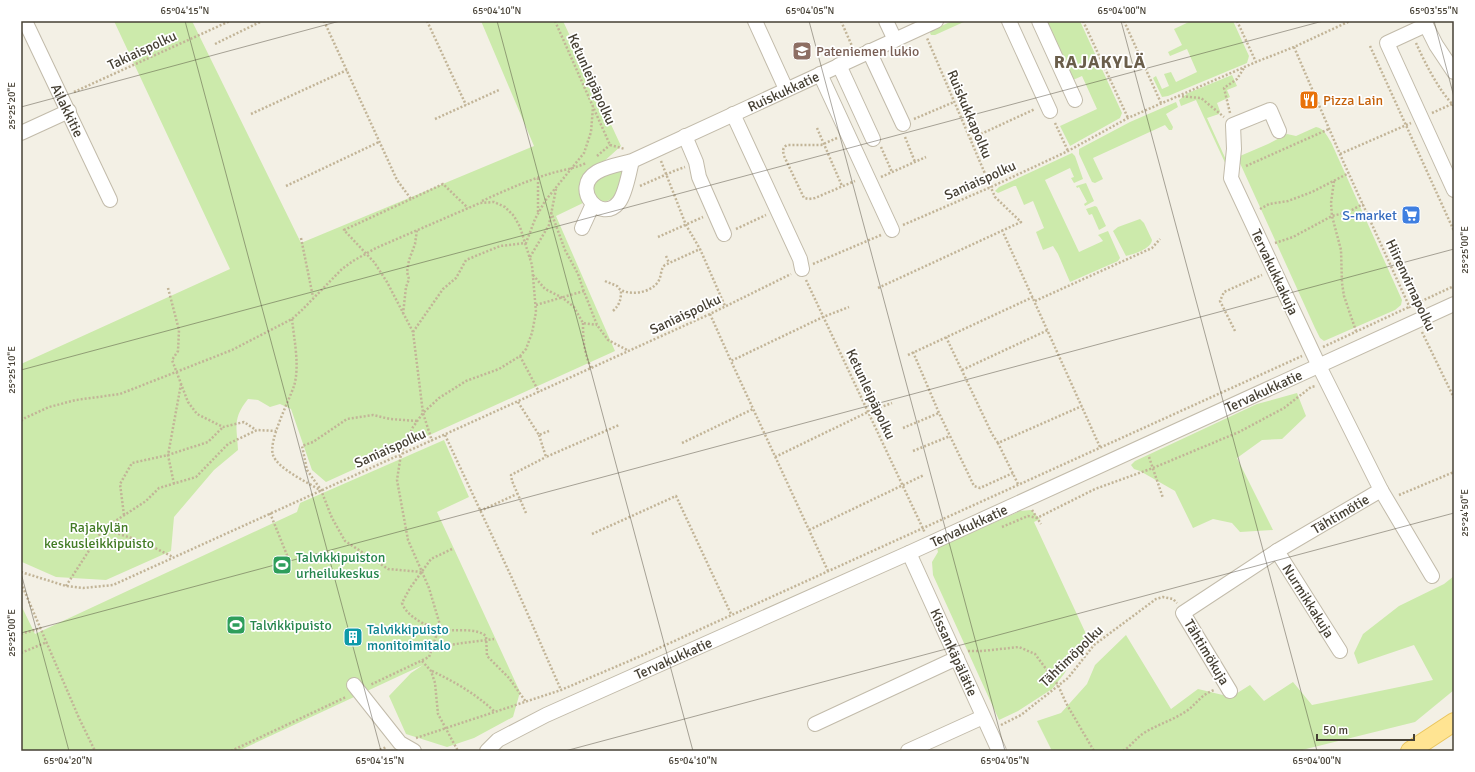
<svg xmlns="http://www.w3.org/2000/svg" width="1475" height="772" viewBox="0 0 1475 772" font-family="Signika,sans-serif">
	<style>
		.green { fill: #cceaab }
		.lines { fill: none; stroke-linecap: round; stroke-linejoin: round }
		.minor-casing { stroke: #c2bbaa; stroke-width: 16 }
		.major-casing { stroke: #eac55c; stroke-width: 20 }
		.path { stroke: #c2b497; stroke-width: 2.5; stroke-dasharray: 2 2; stroke-linecap: butt }
		.minor { stroke: #fff; stroke-width: 14 }
		.major { stroke: #ffe492; stroke-width: 18 }
		.ticks { fill: none; stroke: #464034; stroke-width: 1; stroke-opacity: 0.45 }
		.labels { text-anchor: middle; stroke-width: 3.5; stroke-linejoin: round; paint-order: stroke }
		.street-label { font-size: 14px; fill: #464034; stroke: #fff }
		.education-label { font-size: 14px; fill: #785e54; stroke: #fff; text-anchor: start }
		.food-label { font-size: 14px; fill: #c56008; stroke: #fff; text-anchor: start }
		.shop-label { font-size: 14px; fill: #366cbe; stroke: #fff; text-anchor: end }
		.park-label { font-size: 14px; fill: #427b24; stroke: #fff }
		.leisure-label { font-size: 14px; fill: #27864d; stroke: #fff; text-anchor: start }
		.culture-label { font-size: 14px; fill: #0d838f; stroke: #fff; text-anchor: start }
		.district-label { font-size: 18px; font-weight: bold; letter-spacing: 1px; fill: #6a5e4b; stroke: #fff }
		.neatline { fill: none; stroke: #464034; stroke-width: 1.5 }
		.ticks-label { font-size: 10px; text-anchor: middle; fill: #464034 }
	</style>
	<rect width="100%" height="100%" fill="#f3f0e5"/>
	<path class="green" d="M114,21H192L301,243L534,146L481,21H563L621,146L601,164L580,190L583,203L556,216L615,351L326,482L312,470L291,409L280,404L270,407L258,400L248,399C232,419 237,427 238,450L214,470L174,517L171,551L106,580L56,577L22,562L21,364L230,269Z
		M952,21H966L935,35H931L930,33L931,31Z
		M1047,21H1080L1122,113L1120,118L1070,146L1060,126L1097,109L1082,76L1073,80Z
		M1191,21H1233L1249,56L1247,63L1168,96L1162,97L1153,78L1156,76L1162,89L1169,86L1164,74L1171,72L1176,82L1197,72L1187,49L1170,56L1168,52L1182,45L1174,29Z
		M1232,75L1237,86L1227,90L1230,97L1217,103L1220,111L1219,114L1207,118L1227,162V167L1196,100L1181,106L1179,100L1188,93Z
		M1176,102L1178,107L1166,114L1173,127L1172,130H1169L1165,125L1093,158L1103,179L1095,183L1092,182L1079,154V149L1130,122Z
		M1316,127C1324,128 1327,136 1331,142L1402,300L1401,305L1395,310L1324,341L1320,338L1315,328L1239,161L1240,156L1268,144L1287,134L1296,136Z
		M1072,153L1075,156L1083,179L1074,183L1071,178L1074,177L1070,168L1045,180L1079,252L1103,241L1100,237L1098,235L1108,231L1120,258L1118,261L1070,282L1058,254L1053,246L1043,250L1036,232L1044,228L1033,201L1024,205L1016,186H1014L998,193L995,191L999,187Z
		M621,170L622,173C618,187 617,204 599,201C584,181 605,175 621,170Z
		M1086,183L1094,201L1085,206L1084,204L1087,202L1079,187L1077,188L1076,186Z
		M1095,206L1097,207L1106,226L1099,230L1092,214L1089,215L1086,209Z
		M1140,219L1144,223L1152,240C1151,249 1134,254 1126,256L1113,231L1118,227Z
		M1297,393L1306,416L1282,439L1262,440L1237,458L1273,530L1240,532L1232,523L1213,519L1193,528L1175,491L1140,471L1134,469L1131,465L1135,461L1257,404Z
		M444,440L469,497L437,512L520,692L513,717L474,738L447,747L406,734L389,696L411,673L423,665L238,751H21V605L35,634L297,512L300,503Z
		M1031,510L1040,519L1034,522L1087,636L1064,674L1052,689L1018,711L999,720L933,575L932,562L938,552L937,548L1020,511Z
		M1454,576V690L1415,722L1298,751H1052L1037,721L1061,713L1087,684L1095,665L1126,635L1171,709L1198,689L1231,697L1250,685L1264,701L1293,682L1312,705L1433,680L1414,645L1358,664L1354,653L1363,634L1399,606L1444,584Z"/>
	<g class="lines">
		<defs>
			<g id="minor">
				<path id="s1" d="M25,21L110,200"/>
				<path d="M755,21L786,89"/>
				<path d="M886,21L895,40"/>
				<path d="M1009,21L1050,111"/>
				<path d="M1039,21L1075,100"/>
				<path d="M1424,21L1436,45L1454,72"/>
				<path d="M1426,25L1387,43L1454,190"/>
				<path d="M869,51L903,124"/>
				<path d="M839,65L873,139"/>
				<path d="M820,74L892,230"/>
				<path d="M733,114L800,259L802,269"/>
				<path d="M21,133L69,111"/>
				<path d="M685,136L696,162L699,177L724,234"/>
				<path id="s2" d="M632,161C629,172 626,193 619,202C601,225 570,188 597,172C607,166 621,164 632,161L936,21"/>
				<path d="M582,228L593,204"/>
				<path d="M1381,490L1432,576"/>
				<path id="s3" d="M1277,551L1340,651"/>
				<path id="s4" d="M909,553L999,751"/>
				<path d="M354,685L400,743L414,751"/>
				<path id="s5" d="M1230,691L1183,613L1277,551L1381,490L1319,366L1231,178L1234,149L1233,125L1270,110L1279,131"/>
				<path d="M815,724L957,658"/>
				<path id="s6" d="M487,751L498,740L546,715L909,553L1454,304"/>
				<path d="M908,751L983,717"/>
			</g>
			<path id="major" d="M1410,751L1454,722"/>
		</defs>
		<use href="#minor" class="minor-casing"/>
		<use href="#major" class="major-casing"/>
		<path class="path" d="M324,21L397,180L411,199L443,184L468,208
			M427,21L466,105
			M555,21L610,145
			M841,21L852,46
			M1083,21L1128,118
			M1124,21L1161,103
			M1237,21L1256,62
			M1416,43C1426,65 1438,89 1454,106
			M215,44L262,21
			M1370,46L1454,231
			M1294,47L1343,161L1410,308
			M74,92L230,21
			M1178,96L1201,98L1224,117
			M1230,113L1224,88L1237,79L1244,68
			M1432,113L1452,104
			M251,114L347,70
			M435,119L499,90
			M914,119L954,102
			M1055,123L1068,151
			M817,128L842,186
			M905,137L915,162
			M837,138L821,145H787C782,148 783,151 784,156L804,198L809,199L815,198L855,181
			M970,139L1035,109
			M610,145L625,149
			M881,147L892,172
			M1340,154L1411,123
			M597,156L610,145
			M661,161L686,225L700,249L725,306
			M1246,166L1329,129
			M881,177L926,157
			M538,178V213
			M1334,181L1331,203L1332,216L1341,250L1342,283L1344,296L1356,331
			M286,186L379,142
			M640,186L674,171L685,167
			M411,199L344,230L374,262L387,282L413,332L423,413L432,441
			M482,201C504,191 526,181 549,174C561,170 574,169 586,163
			M1260,209L1269,204L1288,201L1312,192L1349,173
			M551,212L565,250L578,274L583,289L597,325L608,340L629,351
			M903,225L991,187L1068,151L1128,118L1256,62L1294,47L1350,21
			M736,229L766,215
			M1002,230L1100,447
			M658,237L703,217
			M301,238L313,297
			M1275,243L1293,237L1332,216L1348,212L1363,204
			M666,256L669,263
			M530,257L549,225L556,189
			M813,264L881,235
			M533,275L545,289L563,298L574,307L583,323L597,325
			M806,280L925,533
			M605,281C609,283 613,284 617,286C618,287 619,289 621,290C633,296 651,292 658,282C662,276 660,269 665,265L700,249
			M168,288L179,330L178,351L172,360L188,402L197,414L223,427L244,422L256,430
			M878,288L1021,222L995,197L927,38
			M1035,301L1152,248L1160,239
			M536,305L584,291
			M613,311C620,304 621,300 621,290
			M403,314L406,287L409,279L407,272L409,260L415,244L417,230
			M710,314L731,361
			M292,319C294,339 300,366 294,386C289,401 268,441 273,455C278,469 307,482 320,490
			M583,323C583,339 584,353 591,368
			M1235,331L1220,301L1224,292L1262,275
			M413,332L443,289L456,278L466,260L500,246L526,243L535,219L545,201L584,153L591,132L593,107
			M1422,332L1454,398
			M946,337L992,434L998,443
			M1323,347L1454,286
			M913,352L939,413L974,486L980,488L1013,473
			M908,355L1033,297
			M520,356L539,392
			M962,370L1048,330
			M518,402L539,435L549,431
			M21,421L25,418L49,407L76,400L120,394L232,350L292,319L302,310L342,269L353,261L376,248L480,203L494,202L505,207L514,216L520,227L532,265L536,312L532,333L526,349L520,356L499,369L466,381L439,398L423,413L413,427L401,454L397,480L408,540L429,588L440,625L429,657L370,685
			M417,421L390,419L373,415L347,419L313,442L302,446L307,470L321,490L332,518L345,541L388,569L422,572
			M903,428L939,413
			M445,435L511,576L561,690
			M539,435L546,457L619,425
			M682,443L753,409
			M913,451L950,436
			M775,457L868,412L892,403
			M1149,457L1163,498
			M174,484L168,455L181,384
			M1018,484L998,443L1082,406
			M1399,495L1454,472
			M1032,510L1041,524
			M480,511L517,494
			M270,513L291,565
			M526,513L512,481L511,475L546,457
			M124,515L120,484L132,463L168,455L208,442L223,427
			M1002,527L1028,516L1037,518L1095,489L1153,468L1239,432L1284,408L1311,387L1316,386
			M103,529L141,541L173,557
			M809,530L924,475
			M592,534L676,496L731,614
			M452,549L431,559L410,588L402,603C405,611 411,616 419,621C428,626 438,629 449,630C461,631 476,628 486,636L487,656L509,678L526,702
			M828,571L731,361L823,317L849,307
			M21,572L66,586L83,588L113,585L710,314L791,274
			M21,583L79,718L95,751
			M66,586L103,529L146,501L159,488L196,477L228,444L257,430L276,431
			M21,634L41,628
			M433,647L494,639
			M968,651H982L1019,647L1035,654L1058,685L1066,703L1094,751
			M21,653L47,642
			M422,661L431,671L435,683L438,714L458,751
			M432,671C455,682 476,694 495,712
			M1001,725L1021,715L1068,678L1094,645L1156,599L1163,597L1173,599L1177,603
			M416,738L561,690L648,653L1302,356
			M231,751L346,697
			M376,751L387,747
			M1123,751C1131,746 1136,738 1144,733C1158,724 1174,720 1188,710C1198,702 1201,695 1214,690"/>
		<use href="#minor" class="minor"/>
		<use href="#major" class="major"/>
	</g>
	<path class="ticks" d="M185,21L381,751M497,21L693,751M809,21L1005,751M1121,21L1317,751M1434,21L1454,97M21,107L340,21M21,370L1323,21M21,573L69,751M21,633L1454,249M565,751L1454,513"/>
	<defs>
		<symbol id="school-square" viewBox="-11 -11 22 22"><rect x="-9" y="-9" width="18" height="18" rx="4" fill="#8d6e63" stroke="#fff"/><path d="M0-5L7-2L0 1L-7-2ZM-4 1L0 2.5L4 1V4Q0 6-4 4Z" fill="#fff"/></symbol>
		<symbol id="restaurant-square" viewBox="-11 -11 22 22"><rect x="-9" y="-9" width="18" height="18" rx="4" fill="#e8710a" stroke="#fff"/><path d="M-5-6h1v4h1v-4h1v4h1v-4h1v5L-1.5 .5V6h-2V.5L-5-1ZM5-6V6H3V1.5H1.5Q1.5-4 5-6Z" fill="#fff"/></symbol>
		<symbol id="supermarket-square" viewBox="-11 -11 22 22"><rect x="-9" y="-9" width="18" height="18" rx="4" fill="#3f7fe0" stroke="#fff"/><path d="M-6-5.5h2.5l.6 2H6L4.5 2H-2.5L-4.4-4H-6ZM-1.5 3.2a1.3 1.3 0 1 0 .1 0ZM3 3.2a1.3 1.3 0 1 0 .1 0Z" fill="#fff"/></symbol>
		<symbol id="stadium-square" viewBox="-11 -11 22 22"><rect x="-9" y="-9" width="18" height="18" rx="4" fill="#2e9e5b" stroke="#fff"/><path d="M0-5a6.5 5 0 1 0 0 10a6.5 5 0 1 0 0-10ZM-3.5-1.8h7v3.6h-7Z" fill="#fff"/></symbol>
		<symbol id="building-square" viewBox="-11 -11 22 22"><rect x="-9" y="-9" width="18" height="18" rx="4" fill="#0f9aa8" stroke="#fff"/><path d="M-4-6H4V6H1V3H-1V6H-4ZM-2.5-4.3h1.7v1.8h-1.7ZM.8-4.3h1.7v1.8H.8ZM-2.5-1h1.7V.8h-1.7ZM.8-1h1.7V.8H.8Z" fill="#fff"/></symbol>
	</defs>
	<g fill-rule="evenodd">
		<use href="#school-square" x="791" y="40" width="22" height="22"/>
		<use href="#restaurant-square" x="1298" y="89" width="22" height="22"/>
		<use href="#supermarket-square" x="1400" y="204" width="22" height="22"/>
		<use href="#stadium-square" x="271" y="554" width="22" height="22"/>
		<use href="#stadium-square" x="225" y="614" width="22" height="22"/>
		<use href="#building-square" x="342" y="626" width="22" height="22"/>
	</g>
	<g class="labels">
		<g class="street-label">
			<text transform="translate(142 50) rotate(-25)" y="5">Takiaispolku</text>
			<text transform="translate(592 79) rotate(66)" y="5">Ketunleipäpolku</text>
			<text dy="5" stroke="none"><textPath href="#s2" startOffset="314">Ruiskukkatie</textPath></text>
			<text dy="5" stroke="none"><textPath href="#s1" startOffset="99">Ailakkitie</textPath></text>
			<text transform="translate(970 114) rotate(67)" y="5">Ruiskukkapolku</text>
			<text transform="translate(980 180) rotate(-24)" y="5">Saniaispolku</text>
			<text transform="translate(1275 272) rotate(65)" y="5">Tervakukkakuja</text>
			<text transform="translate(1411 285) rotate(65)" y="5">Hiirenvirnapolku</text>
			<text transform="translate(685 314) rotate(-25)" y="5">Saniaispolku</text>
			<text dy="5" stroke="none"><textPath href="#s6" startOffset="857">Tervakukkatie</textPath></text>
			<text transform="translate(871 394) rotate(65)" y="5">Ketunleipäpolku</text>
			<text transform="translate(390 448) rotate(-24)" y="5">Saniaispolku</text>
			<text dy="5" stroke="none"><textPath href="#s5" startOffset="277">Tähtimötie</textPath></text>
			<text dy="5" stroke="none"><textPath href="#s6" startOffset="533">Tervakukkatie</textPath></text>
			<text dy="5" stroke="none"><textPath href="#s3" startOffset="59">Nurmikkakuja</textPath></text>
			<text dy="5" stroke="none"><textPath href="#s4" startOffset="109">Kissankäpälätie</textPath></text>
			<text transform="translate(1207 652) rotate(59)" y="5">Tähtimökuja</text>
			<text transform="translate(1071 656) rotate(-44)" y="5">Tähtimöpolku</text>
			<text dy="5" stroke="none"><textPath href="#s6" startOffset="209">Tervakukkatie</textPath></text>
		</g>
		<g class="education-label">
			<text x="816" y="56">Pateniemen lukio</text>
		</g>
		<g class="food-label">
			<text x="1323" y="105">Pizza Lain</text>
		</g>
		<g class="shop-label">
			<text x="1397" y="220">S-market</text>
		</g>
		<g class="park-label">
			<text x="99" y="532">Rajakylän<tspan x="99" dy="16">keskusleikkipuisto</tspan></text>
		</g>
		<g class="leisure-label">
			<text x="296" y="562">Talvikkipuiston<tspan x="296" dy="16">urheilukeskus</tspan></text>
			<text x="250" y="630">Talvikkipuisto</text>
		</g>
		<g class="culture-label">
			<text x="367" y="634">Talvikkipuisto<tspan x="367" dy="16">monitoimitalo</tspan></text>
		</g>
		<g class="district-label">
			<text x="1100" y="68">RAJAKYLÄ</text>
		</g>
	</g>
	<rect width="1475" height="772" fill="none" stroke="#ffffff" stroke-width="44"/>
	<path d="M1317 734v6h97v-6" fill="none" stroke="#464034" stroke-width="2"/>
	<text x="1323" y="734" font-size="12" fill="#464034" stroke="#ffffff" stroke-width="3" paint-order="stroke">50 m</text>
	<rect x="22" y="22" width="1431" height="728" class="neatline"/>
	<g class="ticks-label">
		<text x="185" y="14">65°04'15"N</text>
		<text x="497" y="14">65°04'10"N</text>
		<text x="810" y="14">65°04'05"N</text>
		<text x="1122" y="14">65°04'00"N</text>
		<text x="1434" y="14">65°03'55"N</text>
		<text transform="translate(11 106) rotate(-90)" y="4">25°25'20"E</text>
		<text transform="translate(1464 250) rotate(-90)" y="4">25°25'00"E</text>
		<text transform="translate(11 370) rotate(-90)" y="4">25°25'10"E</text>
		<text transform="translate(1464 513) rotate(-90)" y="4">25°24'50"E</text>
		<text transform="translate(11 633) rotate(-90)" y="4">25°25'00"E</text>
		<text x="68" y="764">65°04'20"N</text>
		<text x="380" y="764">65°04'15"N</text>
		<text x="693" y="764">65°04'10"N</text>
		<text x="1005" y="764">65°04'05"N</text>
		<text x="1317" y="764">65°04'00"N</text>
	</g>
</svg>
